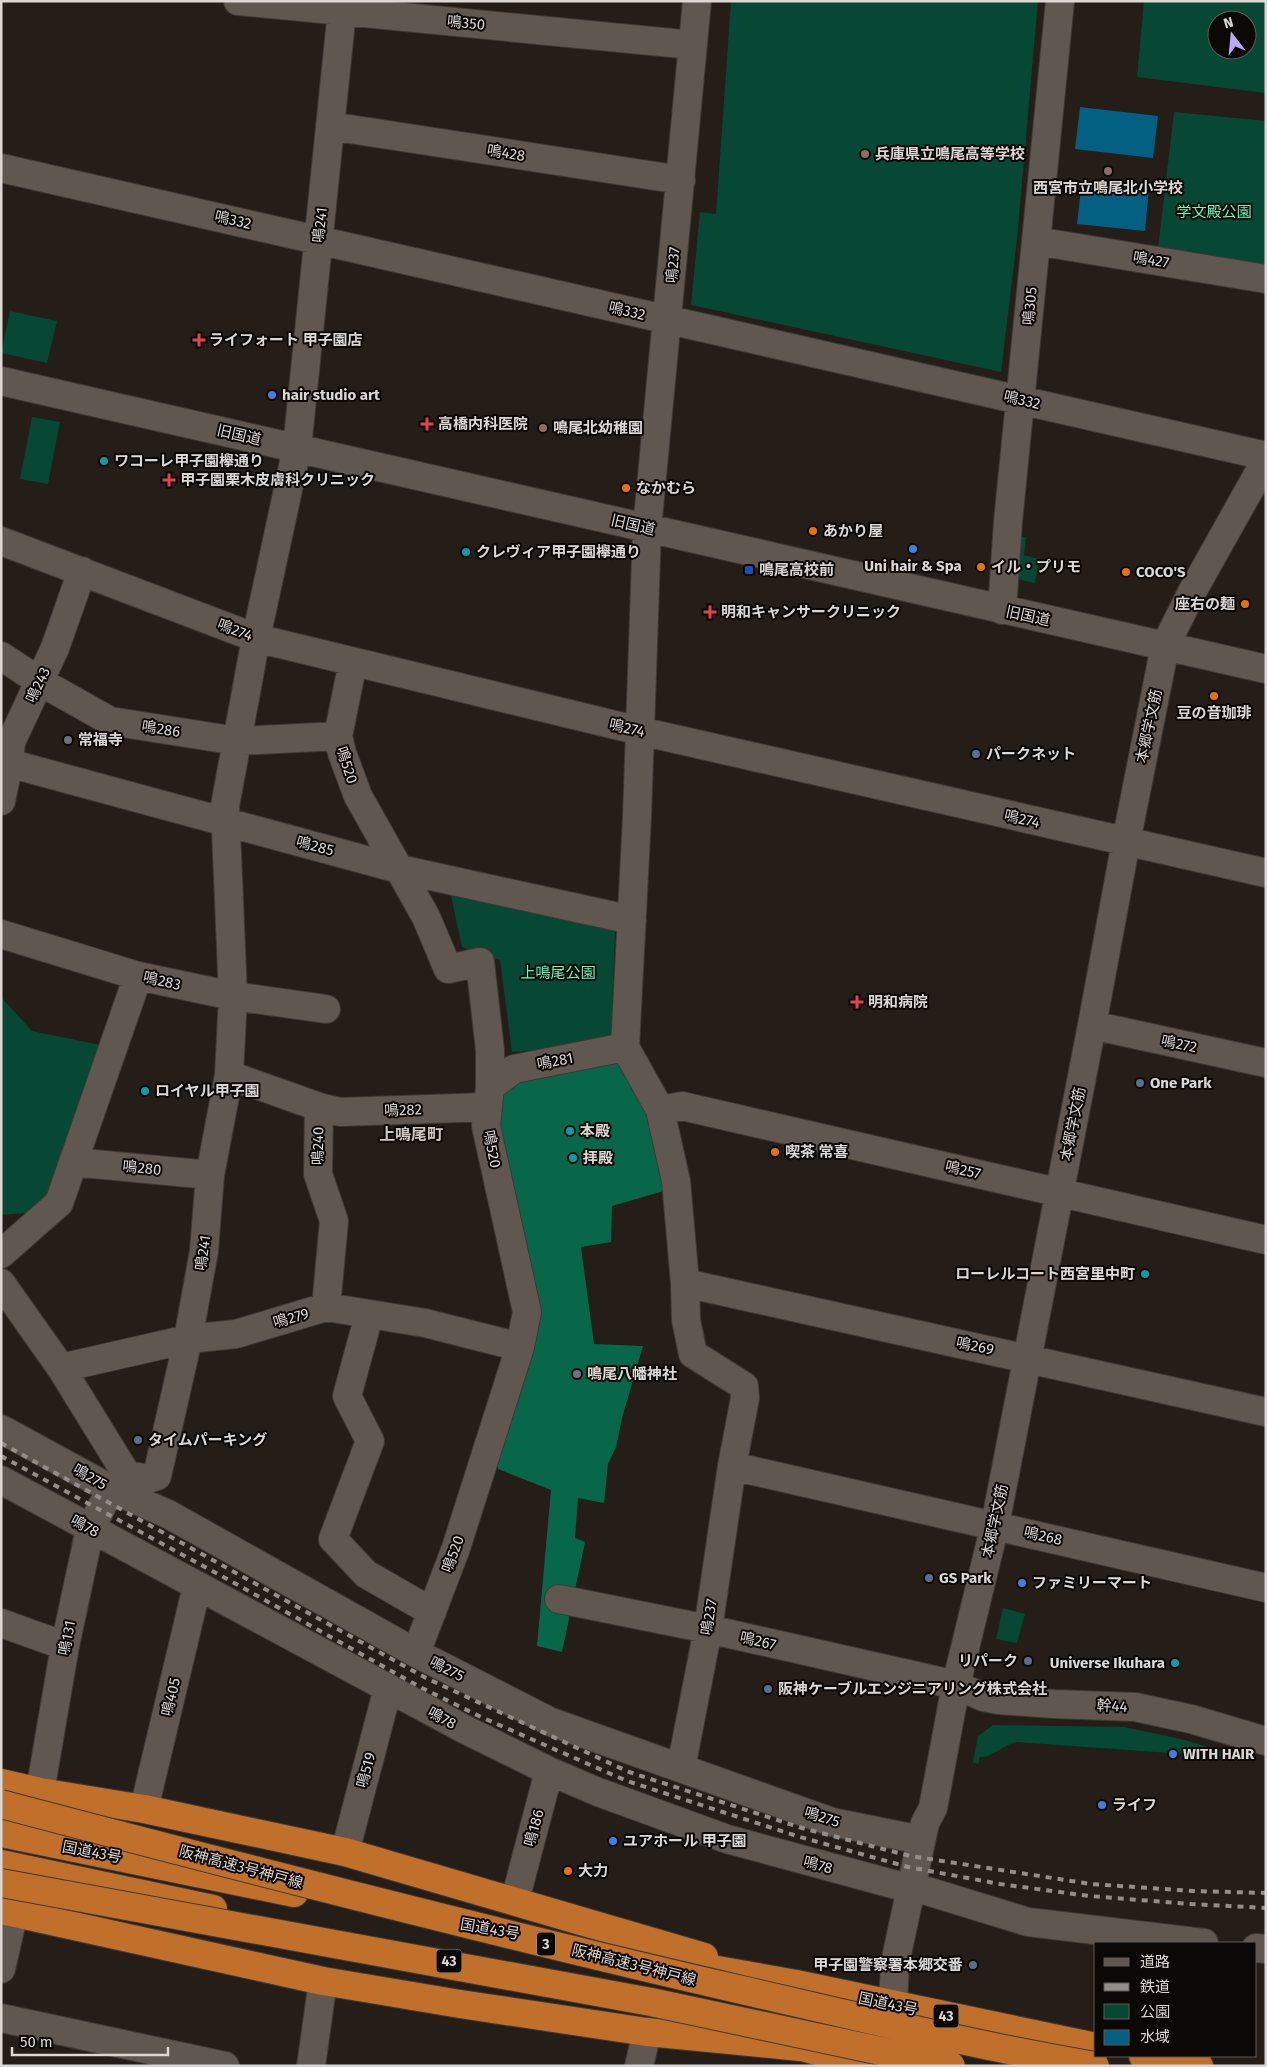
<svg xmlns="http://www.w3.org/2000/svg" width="1267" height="2067" viewBox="0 0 1267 2067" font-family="'Fira Sans','Noto Sans JP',sans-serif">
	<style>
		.green { fill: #064833; fill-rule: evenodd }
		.forest { fill: #096749 }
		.water { fill: #036083 }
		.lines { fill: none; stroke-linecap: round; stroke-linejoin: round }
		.minor-casing { stroke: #3f3936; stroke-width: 30 }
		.highway-casing { stroke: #3f3936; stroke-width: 30 }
		.minor { stroke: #605751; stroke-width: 28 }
		.highway { stroke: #c0702b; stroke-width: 28 }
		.rail { stroke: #948e8a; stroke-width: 4; stroke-dasharray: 6 6; stroke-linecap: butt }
		.highway-bridge-casing { stroke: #3f3936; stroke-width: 30; stroke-linecap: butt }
		.highway-bridge { stroke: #c0702b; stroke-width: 28 }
		.education-dot { fill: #8d6e63; stroke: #0b0806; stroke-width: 2 }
		.health-dot { fill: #e0444e; stroke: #0b0806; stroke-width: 2 }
		.shop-dot { fill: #3f7fe0; stroke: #0b0806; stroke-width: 2 }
		.culture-dot { fill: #0f9aa8; stroke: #0b0806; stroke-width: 2 }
		.food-dot { fill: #e8710a; stroke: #0b0806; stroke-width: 2 }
		.transit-dot { fill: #1a4fb4; stroke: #0b0806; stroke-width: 2 }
		.worship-dot { fill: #6b7280; stroke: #0b0806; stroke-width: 2 }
		.service-dot { fill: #5c6f8a; stroke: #0b0806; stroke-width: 2 }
		.labels { text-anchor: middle; stroke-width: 4; stroke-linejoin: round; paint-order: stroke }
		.shield { fill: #0b0806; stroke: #9e9996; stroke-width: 1 }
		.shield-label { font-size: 14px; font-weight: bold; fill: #ddd7d4 }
		.street-label { font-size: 15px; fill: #ddd7d4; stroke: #0b0806 }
		.poi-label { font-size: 15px; font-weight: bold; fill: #ddd7d4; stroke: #0b0806; text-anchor: start }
		.park-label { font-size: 15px; fill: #6af8c0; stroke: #0b0806 }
		.neighbourhood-label { font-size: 16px; font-weight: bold; fill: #d2c8c2; stroke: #0b0806 }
	</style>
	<rect width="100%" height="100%" fill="#241d18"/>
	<path class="green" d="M731,1H1038L1017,239L1001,372L691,305L700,212L716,214Z
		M1144,1H1266V93L1137,77ZM1217,20H1247V50H1217Z
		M1174,112L1266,121V277L1157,257Z
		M10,311L57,321L47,363L1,353Z
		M32,417L60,422L48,484L20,479Z
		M1017,536L1026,537L1024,555L1039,559L1035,583L1013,578Z
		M451,896L609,926L615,933L611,1040L606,1044L512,1052L500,960L462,947Z
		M1,997L32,1031L105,1046L50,1200L37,1212L1,1215Z
		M1003,1608L1025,1614L1017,1643L996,1639Z
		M993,1725L1124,1727L1181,1739L1225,1752V1757L1016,1742C1003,1745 990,1759 980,1757L978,1764L973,1762L978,1736Z"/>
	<path class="forest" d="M618,1063L651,1116L667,1190L612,1206L611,1242L581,1247L594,1344L643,1346L622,1418L616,1447L608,1464L604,1503L578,1498L575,1538L585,1542L562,1652L537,1646L551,1490L498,1469L496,1445L538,1309L495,1125L499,1091L515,1078Z"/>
	<path class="water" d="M1080,107L1158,116L1153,158L1075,149Z
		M1082,180L1149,187L1145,231L1077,224Z"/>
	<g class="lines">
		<defs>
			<path id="minor" d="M238,1L693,45
				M330,126L681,180
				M1,168L1266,456
				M1036,241L1266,279
				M1,381L1266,669
				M1,541L256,638L640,731L1266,873
				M1002,610L1008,522L1060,1
				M1,656L39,681L110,721L237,741L338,736
				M353,662L338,736L342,753L358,796L426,917L448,969L480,962L490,1050V1087L486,1126L527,1312L520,1347L456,1548L416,1653
				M1,761L399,869L632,920
				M1,801L9,763L11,742L55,648L82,571
				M1,934L138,976L233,996L326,1009
				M1092,1025L1266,1063
				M229,1075L319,1107L318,1174L334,1221L326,1307
				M490,1087L514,1069L625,1047
				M319,1107L340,1112L488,1107
				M660,1110L682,1106L1266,1240
				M73,1162L210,1175
				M1,1254L59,1203L138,976
				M1,1283L61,1368L127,1475
				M685,1283L1266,1412
				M369,1315L347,1396L370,1441L333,1539L366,1574L432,1612
				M61,1368L188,1339L236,1334L326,1307L425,1323L520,1347
				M1,1429L111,1489L168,1514L416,1653L551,1722L832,1822L921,1840
				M732,1466L1266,1588
				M127,1475L148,1479L157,1476L188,1339L204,1251L210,1175L229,1075L233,996L225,806L256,638L297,448L343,1
				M1,1480L464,1729L549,1771L598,1792L727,1839L911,1889
				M559,1599L708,1629L956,1685L983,1697L999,1700L1054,1704L1135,1707L1191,1719L1266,1741
				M1,1623L65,1646
				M681,1768L708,1629L732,1466L745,1398L744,1386L693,1354L686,1320L685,1283L676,1181L660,1110L625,1047L637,817L647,529L697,1
				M40,1792L65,1646L90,1529L111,1489L125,1477
				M144,1809L197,1586
				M345,1852L388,1688
				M519,1885L549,1771
				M927,1891L1028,1922L1204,1943
				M1256,1948L1266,1949
				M1,1969L14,1912
				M1,2018L225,2066
				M888,2028L893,2005L895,1963L925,1823L933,1808L956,1685L995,1525L1092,1025L1126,842L1165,646L1192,592L1266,460
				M311,2066L323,1981
				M639,2066L647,2032"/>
			<path id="highway" d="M1,1783L40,1792L144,1809L345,1852L704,1957
				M1,1833L294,1893
				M1,1864L213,1909
				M1,1910L323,1981L460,2004L647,2032L800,2047
				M678,1963L796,1984L1096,2047
				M790,2044L875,2066
				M1143,2056L1199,2066"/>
		</defs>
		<use href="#minor" class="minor-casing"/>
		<use href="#highway" class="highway-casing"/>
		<use href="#minor" class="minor"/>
		<use href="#highway" class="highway"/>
		<path class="rail" d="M1,1443L426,1678L629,1772L802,1828L910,1856L1091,1884L1193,1891L1266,1893
			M1,1456L238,1585L420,1687L481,1717L627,1781L800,1837L908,1867L1000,1884L1089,1896L1191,1904L1266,1908"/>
		<defs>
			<path id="highway-bridge" d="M1,1804C247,1869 494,1933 742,1990C859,2017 977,2046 1095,2066
				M1,1883L651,2002L951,2066"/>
		</defs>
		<use href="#highway-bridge" class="highway-bridge-casing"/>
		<use href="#highway-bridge" class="highway-bridge"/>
	</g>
	<g class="education-dot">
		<circle cx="865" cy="154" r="5"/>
		<circle cx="1108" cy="171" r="5"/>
		<circle cx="543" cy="428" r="5"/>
	</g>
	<g class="health-dot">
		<path d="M196.5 332.5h5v5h5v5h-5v5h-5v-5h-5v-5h5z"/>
		<path d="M424.5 416.5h5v5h5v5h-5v5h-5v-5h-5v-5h5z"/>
		<path d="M166.5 472.5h5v5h5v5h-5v5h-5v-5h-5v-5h5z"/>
		<path d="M707.5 604.5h5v5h5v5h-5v5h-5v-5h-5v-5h5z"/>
		<path d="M854.5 994.5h5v5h5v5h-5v5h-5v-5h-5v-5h5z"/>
	</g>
	<g class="shop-dot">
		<circle cx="272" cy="395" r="5"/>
		<circle cx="913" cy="549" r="5"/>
		<circle cx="1022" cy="1583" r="5"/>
		<circle cx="1173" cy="1754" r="5"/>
		<circle cx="1102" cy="1805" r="5"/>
		<circle cx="613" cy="1841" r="5"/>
	</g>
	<g class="culture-dot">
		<circle cx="104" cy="461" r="5"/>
		<circle cx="466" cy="552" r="5"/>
		<circle cx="145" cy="1091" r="5"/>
		<circle cx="570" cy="1131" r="5"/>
		<circle cx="573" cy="1158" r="5"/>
		<circle cx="1145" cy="1274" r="5"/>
		<circle cx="1175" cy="1663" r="5"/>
	</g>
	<g class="food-dot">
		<circle cx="626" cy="488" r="5"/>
		<circle cx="813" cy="531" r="5"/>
		<circle cx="981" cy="567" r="5"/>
		<circle cx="1126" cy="572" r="5"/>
		<circle cx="1245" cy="604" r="5"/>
		<circle cx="1214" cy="696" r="5"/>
		<circle cx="775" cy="1152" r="5"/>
		<circle cx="568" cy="1871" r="5"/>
	</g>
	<rect class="transit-dot" x="744" y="565" width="10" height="10" rx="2.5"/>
	<g class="worship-dot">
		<circle cx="68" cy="740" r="5"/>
		<circle cx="577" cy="1374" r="5"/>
	</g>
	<g class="service-dot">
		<circle cx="976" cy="754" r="5"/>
		<circle cx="1140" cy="1083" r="5"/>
		<circle cx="138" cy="1440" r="5"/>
		<circle cx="929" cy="1578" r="5"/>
		<circle cx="1028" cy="1661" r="5"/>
		<circle cx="768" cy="1689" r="5"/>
		<circle cx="973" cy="1965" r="5"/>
	</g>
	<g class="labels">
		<g class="shield">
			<rect x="537" y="1932.5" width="18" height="23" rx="4"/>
			<rect x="436.5" y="1949.5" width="25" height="23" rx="4"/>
			<rect x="933.5" y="2004.5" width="25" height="23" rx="4"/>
		</g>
		<g class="shield-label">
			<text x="546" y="1949">3</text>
			<text x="449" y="1966">43</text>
			<text x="946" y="2021">43</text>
		</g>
		<g class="street-label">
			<text transform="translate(466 23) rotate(6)" y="5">鳴350</text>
			<text transform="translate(506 153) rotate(9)" y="5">鳴428</text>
			<text transform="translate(233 220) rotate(13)" y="5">鳴332</text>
			<text transform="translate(320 225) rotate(-84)" y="5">鳴241</text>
			<text transform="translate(1151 260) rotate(9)" y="5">鳴427</text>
			<text transform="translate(673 265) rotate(-85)" y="5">鳴237</text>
			<text transform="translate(1030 306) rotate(-85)" y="5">鳴305</text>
			<text transform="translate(627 311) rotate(13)" y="5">鳴332</text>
			<text transform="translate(1022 400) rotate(13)" y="5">鳴332</text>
			<text transform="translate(239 435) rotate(13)" y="5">旧国道</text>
			<text transform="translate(633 525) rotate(13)" y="5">旧国道</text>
			<text transform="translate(1028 616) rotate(12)" y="5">旧国道</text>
			<text transform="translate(235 630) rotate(21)" y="5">鳴274</text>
			<text transform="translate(38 685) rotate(-65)" y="5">鳴243</text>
			<text transform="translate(1149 726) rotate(-78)" y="5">本郷学文筋</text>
			<text transform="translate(627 728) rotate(13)" y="5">鳴274</text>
			<text transform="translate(161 729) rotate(9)" y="5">鳴286</text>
			<text transform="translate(347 765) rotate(72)" y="5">鳴520</text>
			<text transform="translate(1022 819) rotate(13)" y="5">鳴274</text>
			<text transform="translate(315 846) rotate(15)" y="5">鳴285</text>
			<text transform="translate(162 981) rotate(13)" y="5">鳴283</text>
			<text transform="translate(1179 1044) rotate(12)" y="5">鳴272</text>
			<text transform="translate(555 1061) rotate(-11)" y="5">鳴281</text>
			<text transform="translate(403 1110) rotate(-2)" y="5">鳴282</text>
			<text transform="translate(1073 1124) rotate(-79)" y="5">本郷学文筋</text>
			<text transform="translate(318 1146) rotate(-89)" y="5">鳴240</text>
			<text transform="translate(492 1149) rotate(79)" y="5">鳴520</text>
			<text transform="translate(142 1168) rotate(6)" y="5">鳴280</text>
			<text transform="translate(963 1170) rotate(13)" y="5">鳴257</text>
			<text transform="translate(203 1253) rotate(-82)" y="5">鳴241</text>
			<text transform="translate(291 1318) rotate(-16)" y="5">鳴279</text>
			<text transform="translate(975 1346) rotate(12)" y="5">鳴269</text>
			<text transform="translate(90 1477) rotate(29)" y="5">鳴275</text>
			<text transform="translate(995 1521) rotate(-78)" y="5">本郷学文筋</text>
			<text transform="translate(85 1526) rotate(28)" y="5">鳴78</text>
			<text transform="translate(1043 1536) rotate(13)" y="5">鳴268</text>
			<text transform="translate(453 1554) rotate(-70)" y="5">鳴520</text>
			<text transform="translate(709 1617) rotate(-81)" y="5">鳴237</text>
			<text transform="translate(67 1638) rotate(-79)" y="5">鳴131</text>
			<text transform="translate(758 1641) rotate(13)" y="5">鳴267</text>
			<text transform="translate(447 1669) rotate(27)" y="5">鳴275</text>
			<text transform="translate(171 1697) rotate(-77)" y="5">鳴405</text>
			<text transform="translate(1112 1706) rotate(3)" y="5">幹44</text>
			<text transform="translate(442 1718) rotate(28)" y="5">鳴78</text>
			<text transform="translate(366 1770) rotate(-75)" y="5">鳴519</text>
			<text transform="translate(822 1817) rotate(17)" y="5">鳴275</text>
			<text transform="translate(534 1828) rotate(-75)" y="5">鳴186</text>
			<text transform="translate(92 1852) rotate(11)" y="5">国道43号</text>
			<text transform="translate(818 1865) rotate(15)" y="5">鳴78</text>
			<text transform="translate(241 1867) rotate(15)" y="5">阪神高速3号神戸線</text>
			<text transform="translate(490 1929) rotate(10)" y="5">国道43号</text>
			<text transform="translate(634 1965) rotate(14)" y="5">阪神高速3号神戸線</text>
			<text transform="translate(888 2004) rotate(12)" y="5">国道43号</text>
		</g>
		<g class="poi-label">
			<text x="875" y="159">兵庫県立鳴尾高等学校</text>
			<text x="1108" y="193" text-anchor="middle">西宮市立鳴尾北小学校</text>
			<text x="209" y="345">ライフォート 甲子園店</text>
			<text x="282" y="400">hair studio art</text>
			<text x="438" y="429">高橋内科医院</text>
			<text x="553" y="433">鳴尾北幼稚園</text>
			<text x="114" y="466">ワコーレ甲子園欅通り</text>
			<text x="180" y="485">甲子園栗木皮膚科クリニック</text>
			<text x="636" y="493">なかむら</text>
			<text x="823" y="536">あかり屋</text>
			<text x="476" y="557">クレヴィア甲子園欅通り</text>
			<text x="913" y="571" text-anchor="middle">Uni hair &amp; Spa</text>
			<text x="991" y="572">イル・プリモ</text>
			<text x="759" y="575">鳴尾高校前</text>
			<text x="1136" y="577">COCO'S</text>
			<text x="1235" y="609" text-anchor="end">座右の麺</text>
			<text x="721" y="617">明和キャンサークリニック</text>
			<text x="1214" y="718" text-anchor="middle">豆の音珈琲</text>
			<text x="78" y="745">常福寺</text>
			<text x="986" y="759">パークネット</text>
			<text x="868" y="1007">明和病院</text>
			<text x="1150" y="1088">One Park</text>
			<text x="155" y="1096">ロイヤル甲子園</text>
			<text x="580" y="1136">本殿</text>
			<text x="785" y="1157">喫茶 常喜</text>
			<text x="583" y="1163">拝殿</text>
			<text x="1135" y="1279" text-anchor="end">ローレルコート西宮里中町</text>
			<text x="587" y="1379">鳴尾八幡神社</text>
			<text x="148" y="1445">タイムパーキング</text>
			<text x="939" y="1583">GS Park</text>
			<text x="1032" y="1588">ファミリーマート</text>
			<text x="1018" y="1666" text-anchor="end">リパーク</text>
			<text x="1165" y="1668" text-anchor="end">Universe Ikuhara</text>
			<text x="778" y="1694">阪神ケーブルエンジニアリング株式会社</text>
			<text x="1183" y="1759">WITH HAIR</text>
			<text x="1112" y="1810">ライフ</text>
			<text x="623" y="1846">ユアホール 甲子園</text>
			<text x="578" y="1876">大力</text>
			<text x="963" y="1970" text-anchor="end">甲子園警察署本郷交番</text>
		</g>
		<g class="park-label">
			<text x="1214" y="217">学文殿公園</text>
			<text x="558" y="978">上鳴尾公園</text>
		</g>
		<g class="neighbourhood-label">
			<text x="411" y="1140">上鳴尾町</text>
		</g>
	</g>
	<rect width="1267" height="2067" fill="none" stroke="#ddd7d4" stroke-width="5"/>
	<rect x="1094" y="1942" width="162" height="115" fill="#0b0806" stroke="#5f5b58"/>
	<rect x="1104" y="1958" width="25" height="8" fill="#605751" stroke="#5f5b58"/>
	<text x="1140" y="1967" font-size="15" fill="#ddd7d4">道路</text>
	<rect x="1104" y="1983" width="25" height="8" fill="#948e8a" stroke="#5f5b58"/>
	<text x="1140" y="1992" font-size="15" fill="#ddd7d4">鉄道</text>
	<rect x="1104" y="2004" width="25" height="15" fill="#064833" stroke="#5f5b58"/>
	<text x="1140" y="2017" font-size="15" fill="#ddd7d4">公園</text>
	<rect x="1104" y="2030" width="25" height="15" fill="#036083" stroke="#5f5b58"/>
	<text x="1140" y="2042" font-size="15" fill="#ddd7d4">水域</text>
	<g transform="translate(1232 35) rotate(344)"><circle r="24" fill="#0b0806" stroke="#5f5b58"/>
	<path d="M0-4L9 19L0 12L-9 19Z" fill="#baaaf6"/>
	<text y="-8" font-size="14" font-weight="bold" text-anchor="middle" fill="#ddd7d4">N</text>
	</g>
	<path d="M12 2047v8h156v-8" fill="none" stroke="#ddd7d4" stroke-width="2.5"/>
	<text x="20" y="2047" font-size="15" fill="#ddd7d4" stroke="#0b0806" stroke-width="4" paint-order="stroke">50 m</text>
</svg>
